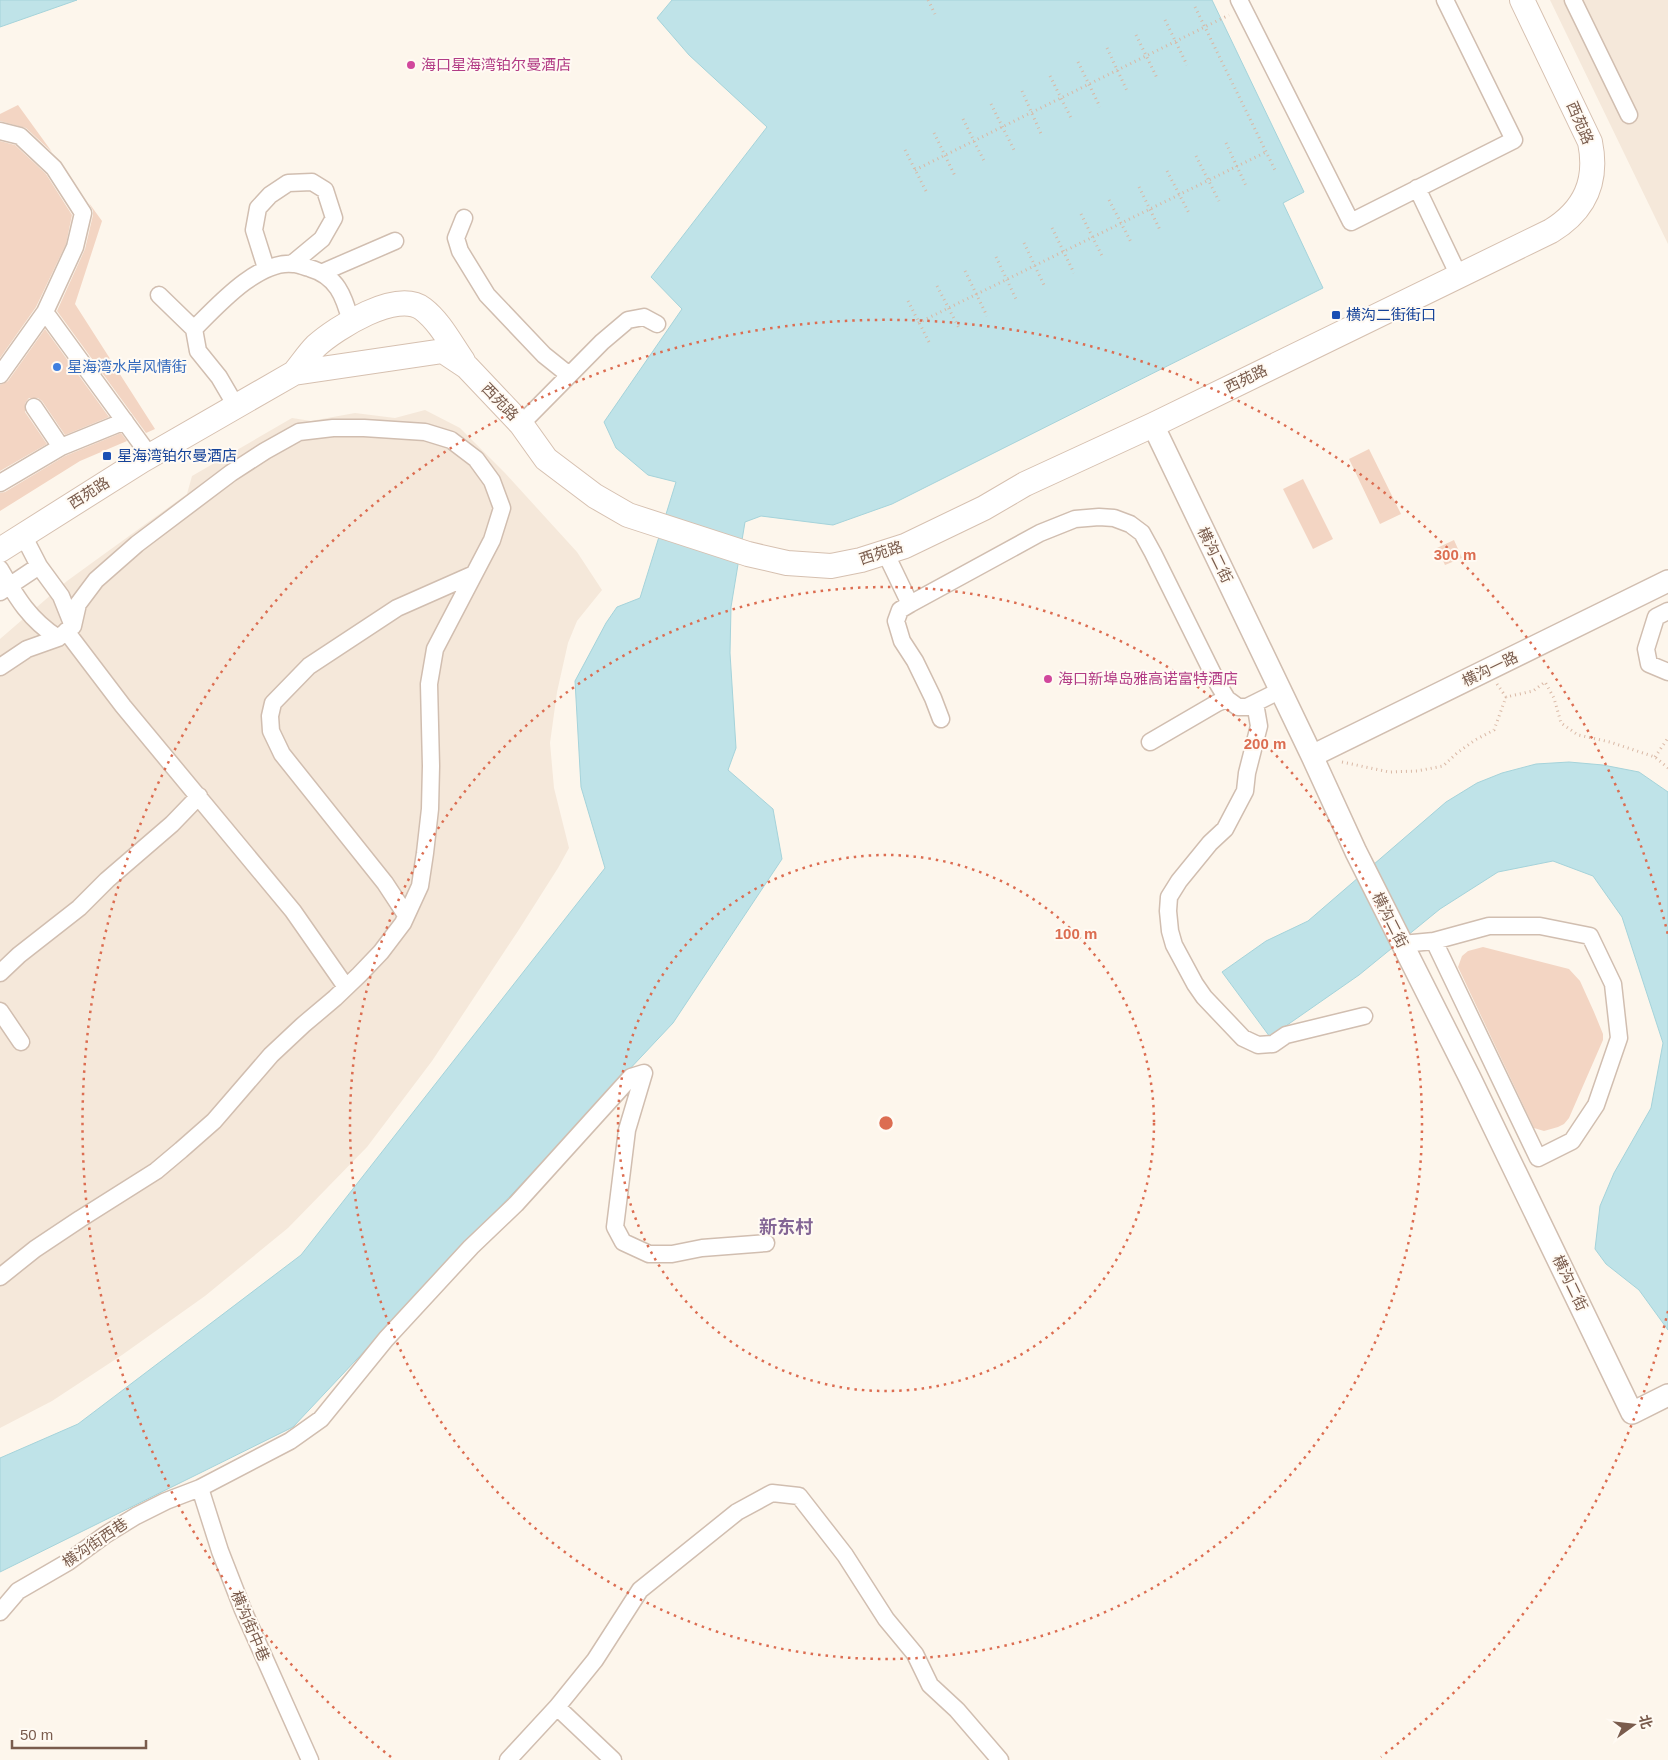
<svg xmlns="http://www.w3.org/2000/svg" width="1668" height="1760" viewBox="0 0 1668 1760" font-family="Helvetica,'Noto Sans SC',sans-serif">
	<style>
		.residential { fill: #f5e8da }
		.water { fill: #bfe3e8; stroke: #a5d3da }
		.building { fill: #f3d5c3 }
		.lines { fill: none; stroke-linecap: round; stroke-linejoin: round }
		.minor-casing { stroke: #d1beb0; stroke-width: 19 }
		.tertiary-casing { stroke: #d1beb0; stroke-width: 24 }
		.secondary-casing { stroke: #d6c0b0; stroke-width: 26 }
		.path { stroke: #d9b8a5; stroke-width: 3; stroke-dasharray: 1 4; stroke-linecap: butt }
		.minor { stroke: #fff; stroke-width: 16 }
		.tertiary { stroke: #fff; stroke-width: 21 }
		.secondary { stroke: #fff; stroke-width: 24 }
		.ring { fill: none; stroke: #dc6d51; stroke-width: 2.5; stroke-dasharray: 2.5 5 }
		.hotel-dot { fill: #d1479c; stroke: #fffaf3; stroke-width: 2 }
		.transit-dot { fill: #1a4fb4; stroke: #fffaf3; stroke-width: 2 }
		.shop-dot { fill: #3f7fe0; stroke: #fffaf3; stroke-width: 2 }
		.labels { text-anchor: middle; stroke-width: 4; stroke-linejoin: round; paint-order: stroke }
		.hotel-label { font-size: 15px; fill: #b23c85; stroke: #fffaf3; text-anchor: start }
		.street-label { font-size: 15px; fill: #7a5c4d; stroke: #fffaf3 }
		.transit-label { font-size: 15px; fill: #164399; stroke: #fffaf3; text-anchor: start }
		.shop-label { font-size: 15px; fill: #366cbe; stroke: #fffaf3; text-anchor: start }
		.quarter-label { font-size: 18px; font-weight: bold; fill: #846695; stroke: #fffaf3 }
		.centre { fill: #dc6d51; stroke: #fffaf3; stroke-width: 2.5 }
		.ring-label { font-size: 15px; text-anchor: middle; font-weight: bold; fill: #dc6d51; stroke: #fffaf3; stroke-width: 4; stroke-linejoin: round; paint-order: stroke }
	</style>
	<rect width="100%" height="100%" fill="#fdf6ec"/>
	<path class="residential" d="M1550,0H1668V244Z
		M425,410L460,428L505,473L577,552L602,590L577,621L568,643L557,692L550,743L554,788L569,848L558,868L518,931L432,1061L367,1147L288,1228L205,1296L122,1355L52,1401L0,1428V639L67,581L187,494L192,476L292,418L311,421L355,413L395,418Z"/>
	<path class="water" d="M0,0H77L0,27Z
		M672,0H1212L1304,192L1283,203L1323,288L892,504L833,525L761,516L745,522L731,607L730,653L736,748L728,770L773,809L782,859L673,1023L293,1427L0,1572V1458L78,1424L301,1255L605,868L581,787L575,681L606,623L617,607L640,598L676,482L648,475L616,448L604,422L682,309L651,277L767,127L689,55L657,18Z
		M1569,762L1603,765L1639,772L1668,792V1330L1639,1290L1606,1264L1595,1249L1600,1206L1614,1173L1651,1108L1663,1043L1622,917L1593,876L1553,861L1498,872L1440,909L1359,975L1270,1037L1222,972L1266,941L1308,921L1446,802L1477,783L1502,773L1536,764Z"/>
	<path class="building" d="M18,105L52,152L26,128L0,121V114Z
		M0,141L15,145L46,174L72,215L66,244L36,307L0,358Z
		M89,203L102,221L75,304L155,429L146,433L57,311L85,249L93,215V211Z
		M45,329L109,417L65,435L42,401L38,398H29L25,403V412L47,444L0,471V385L8,381Z
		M121,433L127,441L80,461L0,511V493L5,492L65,456Z
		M1369,449L1401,514L1380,524L1349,459Z
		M1303,479L1333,539L1313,549L1283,489Z
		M1454,540L1462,558L1445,565L1437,548Z
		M1483,947L1569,969L1580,981L1594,1012L1603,1034V1040L1569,1118L1564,1124L1558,1127L1544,1131L1534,1128L1458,967L1462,956L1468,951Z"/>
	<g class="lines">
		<defs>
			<path id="minor" d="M1239,0L1351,222L1514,140L1445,0
				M1573,0L1629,115
				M0,131L20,136L54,168L83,213L75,247L45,312L150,456
				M1417,188L1459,276
				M464,218L456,238L460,251L487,295L544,355L569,375
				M266,268L254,230L258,208L270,195L288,183L312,182L325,190L334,218L322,239L293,263
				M321,273L395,241
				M159,295L194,329
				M0,375L45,312
				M236,406L219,377L198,351L194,329C217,306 259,259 294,264C299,264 304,267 309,268C337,276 344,296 351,322
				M34,407L61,447
				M521,424L602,342L628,320L644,317L657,324
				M0,483L61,447L125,421
				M885,552L910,604L1040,533L1075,519L1099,517L1114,518L1130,524L1142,533L1153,553L1218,684L1227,699L1238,707H1247L1279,691
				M39,566L61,596L73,626
				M0,569C17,598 29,619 58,638
				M0,592L39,566L23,535
				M910,604L900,610L896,621L902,641L915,661L933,698L941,719
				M1668,611L1656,617L1646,649L1649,664L1668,672
				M66,631L123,706L293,911L346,987
				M0,667L27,649L58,638L73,626L78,604L96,580L137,544L231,473L265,451L299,432L333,428H364L425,432L451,440L476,459L492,481L502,508L492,540L435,649L429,684L431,766L430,809L425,853L420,886L403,923L381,952L359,975L335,998L303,1025L271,1055L214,1121L181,1150L156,1171L80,1219L35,1249L0,1277
				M1255,703L1259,726L1247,773L1245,791L1225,829L1210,843L1179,881L1169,897L1168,911L1170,931L1174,945L1195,984L1204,997L1243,1038L1258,1045L1273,1044L1286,1035L1364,1016
				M1150,742L1217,703L1227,699
				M406,915L385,883L282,754L271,731L270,716L273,703L309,666L397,608L474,574
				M1402,944L1434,941L1489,926H1540L1590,936L1613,984L1619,1038L1596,1105L1572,1141L1538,1158L1434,941
				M0,973L19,955L79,908L107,880L172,824L199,796
				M0,1011L21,1042
				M200,1488L220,1551L243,1610L310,1760
				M0,1612L18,1591L68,1562L105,1535L136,1516L166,1501L200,1488L290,1441L321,1419L386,1339L471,1247L516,1204L631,1077L644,1073L627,1130L615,1227L623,1242L649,1254H672L702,1248L766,1243
				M557,1707L613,1760
				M508,1760L557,1707L595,1660L640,1590L737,1512L772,1493L799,1496L845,1555L886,1619L915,1654L930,1685L957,1710L1000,1760"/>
			<path id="tertiary" d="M1153,425L1312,756L1356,852L1470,1078L1632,1413L1668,1395
				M1312,756L1668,581"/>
			<path id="secondary" d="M294,373C301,365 308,354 316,346C336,328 397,289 423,309C440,322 451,344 463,361
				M0,550L141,461L294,373L443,351L467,367L521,424L546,459L595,496L628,515L748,554L787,563L831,566L861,560L905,546L984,508L1025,484L1153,425L1551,231C1585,210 1598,181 1590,142L1522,0"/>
		</defs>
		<use href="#minor" class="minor-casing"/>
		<use href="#tertiary" class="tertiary-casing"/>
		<use href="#secondary" class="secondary-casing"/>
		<path class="path" d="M928,0L935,14
			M1195,7L1276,172
			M1165,20L1187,65
			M1136,35L1157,78
			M1107,48L1128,93
			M1078,62L1100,107
			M1050,76L1072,120
			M1022,91L1042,136
			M991,104L1014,150
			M963,119L985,163
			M934,133L955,176
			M1226,143L1247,188
			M905,150L926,191
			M1196,156L1219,201
			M915,170L1229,15
			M1167,171L1190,215
			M1139,187L1160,230
			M1109,200L1132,244
			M1081,214L1103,258
			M1052,228L1074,273
			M1024,243L1044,285
			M996,257L1017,301
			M965,271L987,316
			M937,286L959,328
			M908,301L929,342
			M918,323L1266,152
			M1497,684L1506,697L1533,691L1545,682L1554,698L1561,723L1578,735L1610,742L1655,757L1668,768
			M1655,757L1668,738
			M1342,762L1389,772L1417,771L1443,766L1457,753L1475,740L1494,730L1506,697"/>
		<use href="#minor" class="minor"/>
		<use href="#tertiary" class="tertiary"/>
		<use href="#secondary" class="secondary"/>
	</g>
	<g class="ring">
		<circle cx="886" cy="1123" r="268"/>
		<circle cx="886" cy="1123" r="536"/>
		<path d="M1668 1311A804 804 0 0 1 1381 1757M391 1757A804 804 0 1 1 1668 935"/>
	</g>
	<g class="hotel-dot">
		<circle cx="411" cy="65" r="5"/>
		<circle cx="1048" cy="679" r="5"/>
	</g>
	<g class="transit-dot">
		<rect x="1331" y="310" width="10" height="10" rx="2.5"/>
		<rect x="102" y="451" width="10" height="10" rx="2.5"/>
	</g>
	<circle class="shop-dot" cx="57" cy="367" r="5"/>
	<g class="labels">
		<g class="hotel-label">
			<text x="421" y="70">海口星海湾铂尔曼酒店</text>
			<text x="1058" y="684">海口新埠岛雅高诺富特酒店</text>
		</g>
		<g class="street-label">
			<text transform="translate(1580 123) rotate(67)" y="5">西苑路</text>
			<text transform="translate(1246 379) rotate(-26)" y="5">西苑路</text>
			<text transform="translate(500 402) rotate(46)" y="5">西苑路</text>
			<text transform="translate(89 493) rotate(-32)" y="5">西苑路</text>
			<text transform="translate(881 553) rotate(-18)" y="5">西苑路</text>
			<text transform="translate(1215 555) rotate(64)" y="5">横沟二街</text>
			<text transform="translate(1490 669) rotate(-26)" y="5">横沟一路</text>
			<text transform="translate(1390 920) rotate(63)" y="5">横沟二街</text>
			<text transform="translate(1570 1283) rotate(64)" y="5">横沟二街</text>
			<text transform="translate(95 1543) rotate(-34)" y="5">横沟街西巷</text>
			<text transform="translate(250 1626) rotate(67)" y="5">横沟街中巷</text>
		</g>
		<g class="transit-label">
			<text x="1346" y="320">横沟二街街口</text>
			<text x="117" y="461">星海湾铂尔曼酒店</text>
		</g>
		<g class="shop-label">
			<text x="67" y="372">星海湾水岸风情街</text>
		</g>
		<g class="quarter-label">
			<text x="786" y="1233">新东村</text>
		</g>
	</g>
	<circle cx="886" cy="1123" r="8" class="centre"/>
	<g class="ring-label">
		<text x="1455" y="560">300 m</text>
		<text x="1265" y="749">200 m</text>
		<text x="1076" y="939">100 m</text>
	</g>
	<g transform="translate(1633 1725) rotate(75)" stroke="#fffaf3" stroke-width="4" paint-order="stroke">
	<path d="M0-4L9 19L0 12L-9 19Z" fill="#7a5c4d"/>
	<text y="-8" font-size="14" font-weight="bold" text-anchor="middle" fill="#7a5c4d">北</text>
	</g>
	<path d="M12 1740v8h134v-8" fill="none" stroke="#7a5c4d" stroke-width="2.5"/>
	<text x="20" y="1740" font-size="15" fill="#7a5c4d" stroke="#fffaf3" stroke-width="4" paint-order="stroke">50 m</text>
</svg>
